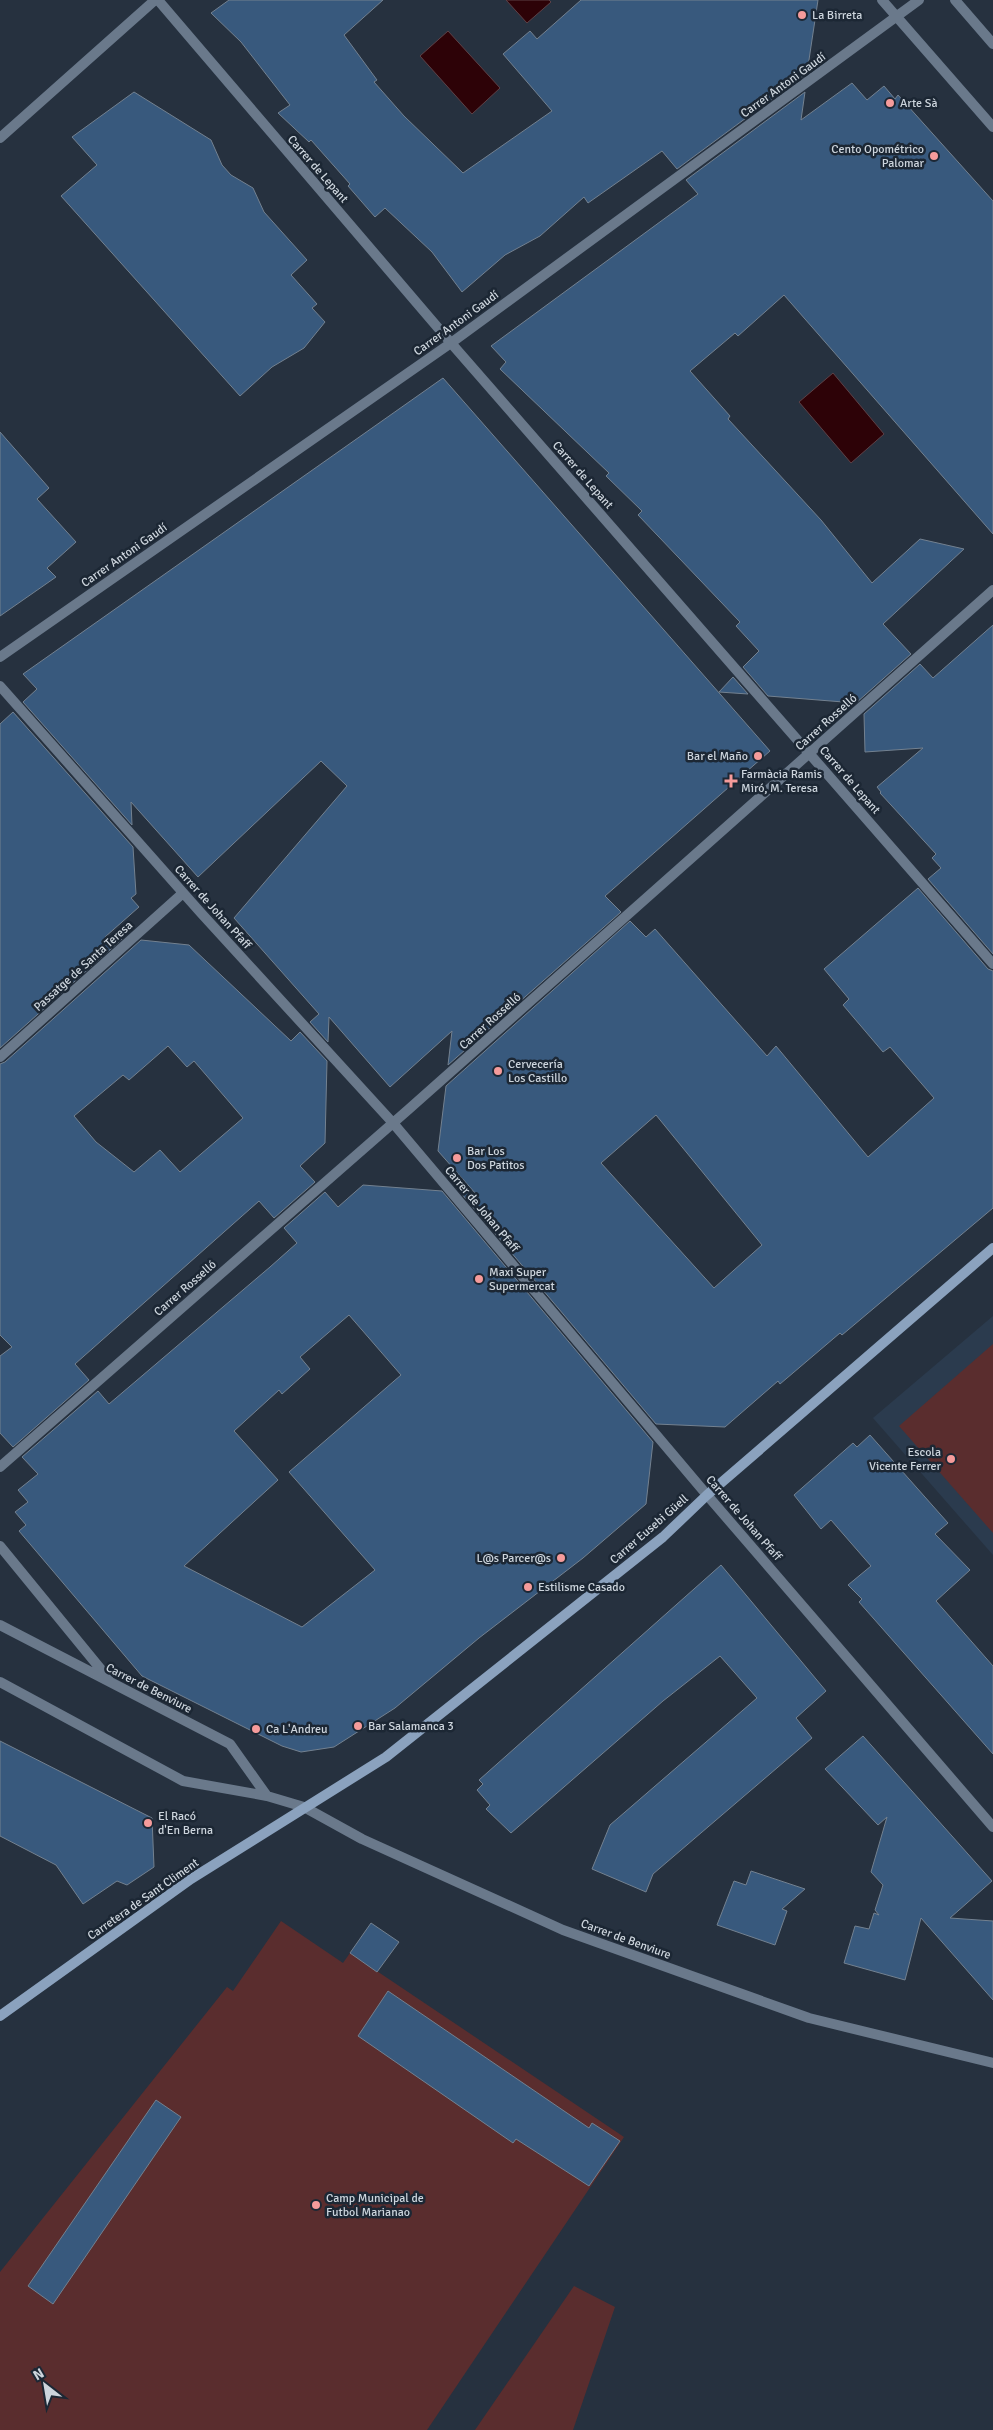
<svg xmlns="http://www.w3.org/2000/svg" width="993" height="2430" viewBox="0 0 993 2430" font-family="Signika,sans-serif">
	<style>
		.built { fill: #2b3b4e }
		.green { fill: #5a2d2e }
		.water { fill: #2d0207; stroke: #5d4147 }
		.building { fill: #38597d; stroke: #738190; fill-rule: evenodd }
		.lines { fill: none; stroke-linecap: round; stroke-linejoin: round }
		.street { stroke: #6a798b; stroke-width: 10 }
		.secondary { stroke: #8ba2be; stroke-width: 10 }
		.poi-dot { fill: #f59b9b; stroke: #1c2734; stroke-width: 2 }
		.labels { text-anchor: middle; stroke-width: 5; stroke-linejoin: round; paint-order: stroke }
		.poi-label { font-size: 12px; fill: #cdd5dd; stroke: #1c2734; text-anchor: start }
		.street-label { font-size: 12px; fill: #cdd5dd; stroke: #1c2734 }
	</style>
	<rect width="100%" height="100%" fill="#26313f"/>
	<path class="built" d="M993,1316V1555L873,1418Z"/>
	<path class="green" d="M993,1344V1533L899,1426Z
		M281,1921L343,1963L350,1953L624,2137L427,2430H0V2272L227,1987L233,1991Z
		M574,2286L615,2307L573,2430H475Z"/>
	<path class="water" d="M506,0H549L551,2L527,23Z
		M448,31L500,88L472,114L420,56Z
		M833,373L884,434L851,463L799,402Z"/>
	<path class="building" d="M229,0H383L344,35L377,80L374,82L404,116L463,173L552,111L503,54L530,31L537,39L581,0H818L807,73L677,169L662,151L588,203L584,197L540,236L505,255L462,292L432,252L385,208L375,217L348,186L350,184L311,140L309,142L278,113L290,105L241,42L211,13Z
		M852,83L867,100L884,86L895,99L898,95L993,201V534L784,295L738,336L735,333L690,371L730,416L728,419L821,520L872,583L920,539L964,549L883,624L911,654L856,703L768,696L743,667L759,651L736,626L740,622L638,515L642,511L606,476L609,473L500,369L506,362L491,346L698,194L686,180L805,92L801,120Z
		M134,92L211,140L222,165L231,175L253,188L264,212L307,260L291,275L317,304L312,308L325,322L304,348L272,367L240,396L61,196L97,165L72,137Z
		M443,378L770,751L605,896L621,912L448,1065L452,1031L390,1087L329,1017L328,1042L310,1022L319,1014L234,918L347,786L321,761L198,877L131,802L132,825L23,702L37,689L23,674Z
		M0,432L49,488L37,499L76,542L47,568L56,577L0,616Z
		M993,625V954L928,879L941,868L932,858L936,854L880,793L881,792L877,787L923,748L865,752L864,714L920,664L933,678Z
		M733,677L748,694L719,692Z
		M13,712L133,847L136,894L131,898L139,907L105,937L122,939L0,1048V724Z
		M918,888L988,969L993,971V1208L842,1335L840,1333L780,1384L778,1381L725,1427L656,1424L461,1193L476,1194L438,1151L446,1086L630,921L646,937L655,929L767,1056L776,1046L868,1157L934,1098L890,1047L883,1052L843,1005L849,999L824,969ZM656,1115L762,1245L714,1288L601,1163Z
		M141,940L189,945L291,1041L300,1032L327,1061L325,1143L300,1166L315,1182L274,1218L259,1201L75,1364L89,1380L13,1447L0,1433V1356L12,1347L0,1335V1064L5,1062ZM168,1046L187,1067L194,1061L243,1118L180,1172L160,1150L134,1172L96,1142L74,1116L123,1075L129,1080Z
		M363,1185L442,1191L653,1442L646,1504L583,1558L479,1638L395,1708L334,1747L301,1752L282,1746L142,1676L19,1531L26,1525L15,1512L28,1502L18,1490L38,1474L22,1457L98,1391L109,1404L270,1267L297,1243L284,1228L325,1192L338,1207ZM349,1315L401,1375L289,1472L375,1570L302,1627L184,1566L278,1480L234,1431L279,1390L282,1394L310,1369L300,1357Z
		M870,1435L948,1523L935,1534L970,1570L936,1601L993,1666V1754L859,1602L862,1599L848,1585L871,1566L831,1520L821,1529L794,1495L853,1443L857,1447Z
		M721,1565L826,1691L796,1718L812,1738L653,1874L646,1892L592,1869L610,1825L757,1698L720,1656L663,1701L511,1833L486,1809L490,1805L477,1790L483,1784L479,1780Z
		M863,1736L992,1881L950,1918L993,1921V2000L921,1918L905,1980L844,1963L855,1926L869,1929L874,1913L879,1915L875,1910L883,1885L871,1872L887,1817L878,1825L825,1769Z
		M0,1741L152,1818L154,1867L127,1885L117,1881L83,1904L56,1865L0,1836Z
		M751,1871L805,1889L782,1909L787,1911L775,1945L717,1925L734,1881L746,1885Z
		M371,1923L399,1942L377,1972L350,1953Z
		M388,1991L589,2128L592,2123L620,2141L589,2186L516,2139L513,2143L358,2036Z
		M156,2100L181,2117L53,2304L28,2286Z"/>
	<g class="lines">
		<path class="street" d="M158,0L451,343L993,964
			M882,0L993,127
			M955,0L993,44
			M0,138L155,0
			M0,657L451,343L919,0
			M0,686L201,913L393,1123L707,1495L993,1827
			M0,1057L183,893
			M0,1467L409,1109L993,590
			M0,1546L108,1678
			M0,1625L230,1744L267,1796
			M0,1682L183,1781L267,1796L304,1807L362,1839L563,1930L809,2018L993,2063"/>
		<path class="secondary" d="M0,2016L191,1879L386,1757L663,1537L707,1495L993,1248"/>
	</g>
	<g class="poi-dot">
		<circle cx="802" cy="15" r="5"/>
		<circle cx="890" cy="103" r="5"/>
		<circle cx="934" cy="156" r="5"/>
		<circle cx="758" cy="756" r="5"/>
		<path d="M728.5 773.5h5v5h5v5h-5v5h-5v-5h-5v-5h5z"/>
		<circle cx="498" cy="1071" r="5"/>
		<circle cx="457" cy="1158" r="5"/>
		<circle cx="479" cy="1279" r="5"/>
		<circle cx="951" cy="1459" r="5"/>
		<circle cx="561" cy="1558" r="5"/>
		<circle cx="528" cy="1587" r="5"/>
		<circle cx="358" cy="1726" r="5"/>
		<circle cx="256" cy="1729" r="5"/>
		<circle cx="148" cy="1823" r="5"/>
		<circle cx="316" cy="2205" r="5"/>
	</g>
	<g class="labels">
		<g class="poi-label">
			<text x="812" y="19">La Birreta</text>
			<text x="900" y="107">Arte Sà</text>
			<text x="924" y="153" text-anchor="end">Cento Opométrico<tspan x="924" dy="14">Palomar</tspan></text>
			<text x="748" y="760" text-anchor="end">Bar el Maño</text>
			<text x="741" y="778">Farmàcia Ramis<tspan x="741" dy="14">Miró, M. Teresa</tspan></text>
			<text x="508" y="1068">Cervecería<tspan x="508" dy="14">Los Castillo</tspan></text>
			<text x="467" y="1155">Bar Los<tspan x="467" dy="14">Dos Patitos</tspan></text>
			<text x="489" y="1276">Maxi Super<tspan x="489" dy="14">Supermercat</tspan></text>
			<text x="941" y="1456" text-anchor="end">Escola<tspan x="941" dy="14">Vicente Ferrer</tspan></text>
			<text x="551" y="1562" text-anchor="end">L@s Parcer@s</text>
			<text x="538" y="1591">Estilisme Casado</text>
			<text x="368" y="1730">Bar Salamanca 3</text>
			<text x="266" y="1733">Ca L'Andreu</text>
			<text x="158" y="1820">El Racó<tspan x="158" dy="14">d'En Berna</tspan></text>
			<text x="326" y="2202">Camp Municipal de<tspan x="326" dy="14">Futbol Marianao</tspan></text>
		</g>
		<g class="street-label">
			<text transform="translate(783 85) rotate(-36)" y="4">Carrer Antoni Gaudí</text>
			<text transform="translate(318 169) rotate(49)" y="4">Carrer de Lepant</text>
			<text transform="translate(456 323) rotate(-36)" y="4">Carrer Antoni Gaudí</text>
			<text transform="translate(583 475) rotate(49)" y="4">Carrer de Lepant</text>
			<text transform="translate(124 555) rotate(-35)" y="4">Carrer Antoni Gaudí</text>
			<text transform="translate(826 722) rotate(-42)" y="4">Carrer Rosselló</text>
			<text transform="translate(850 780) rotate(49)" y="4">Carrer de Lepant</text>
			<text transform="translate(213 907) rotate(48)" y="4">Carrer de Johan Pfaff</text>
			<text transform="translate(83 966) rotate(-42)" y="4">Passatge de Santa Teresa</text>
			<text transform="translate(490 1021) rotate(-42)" y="4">Carrer Rosselló</text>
			<text transform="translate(482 1209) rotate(50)" y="4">Carrer de Johan Pfaff</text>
			<text transform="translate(185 1288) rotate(-41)" y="4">Carrer Rosselló</text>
			<text transform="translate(744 1518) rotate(49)" y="4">Carrer de Johan Pfaff</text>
			<text transform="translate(649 1529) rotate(-41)" y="4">Carrer Eusebi Güell</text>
			<text transform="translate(149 1688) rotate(27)" y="4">Carrer de Benviure</text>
			<text transform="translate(143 1899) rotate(-35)" y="4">Carretera de Sant Climent</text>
			<text transform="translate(626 1939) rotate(20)" y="4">Carrer de Benviure</text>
		</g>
	</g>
	<g transform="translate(45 2385) rotate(329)" stroke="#1c2734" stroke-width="4" paint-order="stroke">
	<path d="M0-4L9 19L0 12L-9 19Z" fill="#cdd5dd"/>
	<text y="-8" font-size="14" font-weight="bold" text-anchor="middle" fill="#cdd5dd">N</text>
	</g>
</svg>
